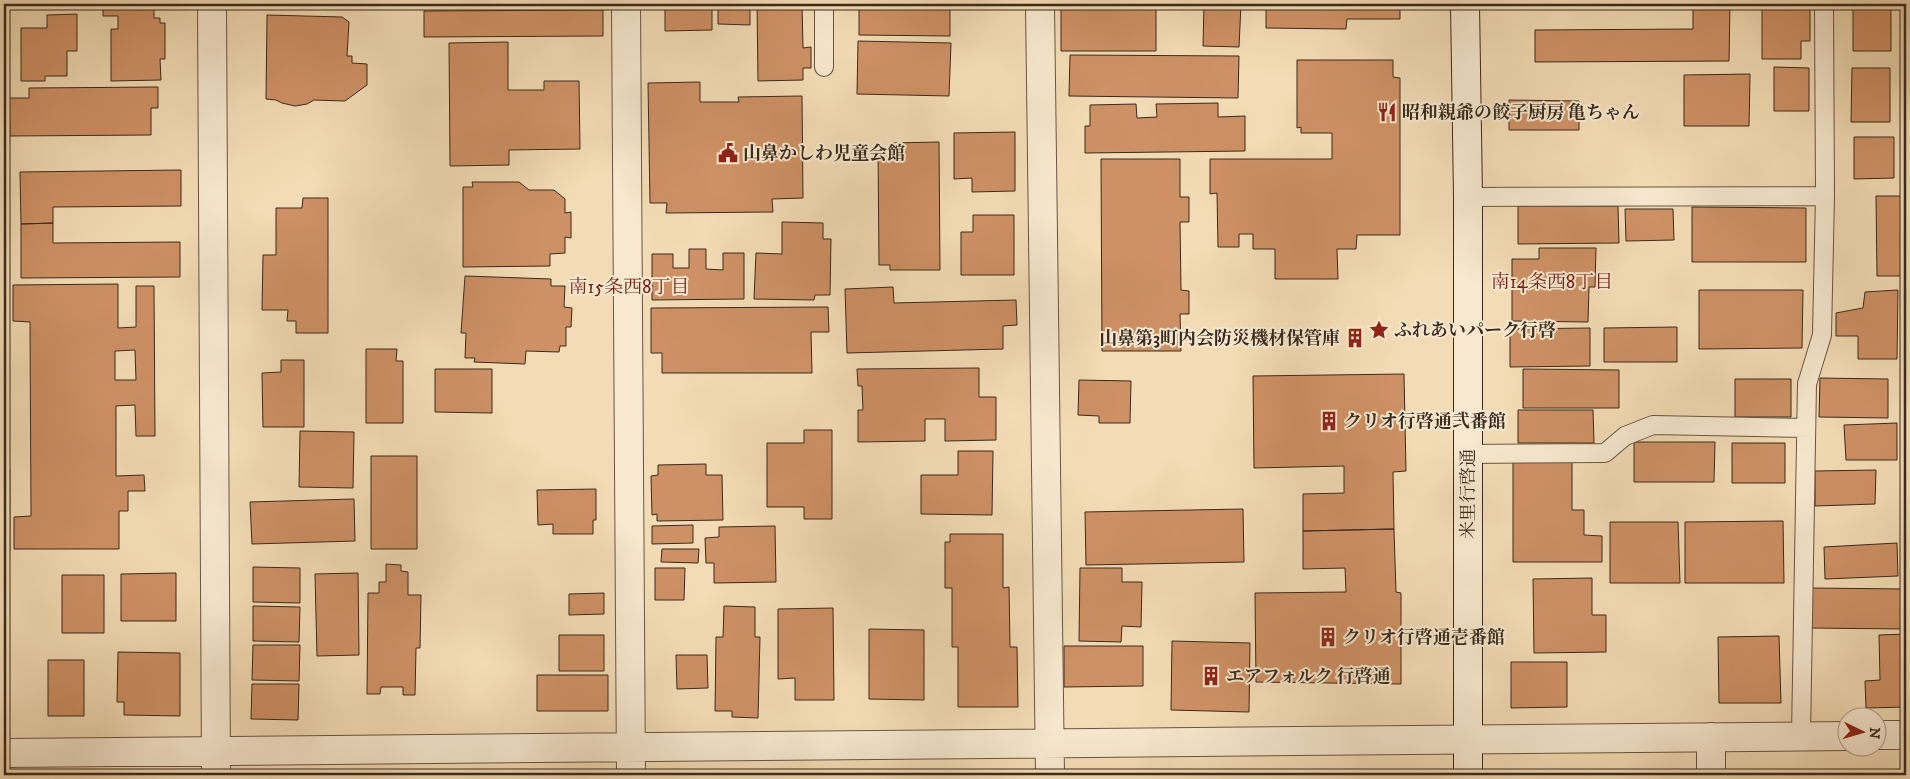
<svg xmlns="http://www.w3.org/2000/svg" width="1910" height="779" viewBox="0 0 1910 779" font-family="'IM FELL DW Pica','Noto Serif JP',serif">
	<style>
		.green { fill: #bcc08c; stroke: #7c7555 }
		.building { fill: #ce9165; stroke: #3b2a1e; fill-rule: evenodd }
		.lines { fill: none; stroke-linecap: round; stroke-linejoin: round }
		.lane-casing { stroke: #695644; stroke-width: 20 }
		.street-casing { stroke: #695644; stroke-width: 30 }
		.secondary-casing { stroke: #3b2a1e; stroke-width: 30 }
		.lane { stroke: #f7e8cf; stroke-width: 18 }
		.street { stroke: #f7e8cf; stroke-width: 28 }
		.secondary { stroke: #f7e8cf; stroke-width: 28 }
		.labels { text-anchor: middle; stroke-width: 4; stroke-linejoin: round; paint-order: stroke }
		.poi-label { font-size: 18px; font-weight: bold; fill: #3b2a1e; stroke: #f7e8cf; text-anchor: start }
		.street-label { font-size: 18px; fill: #3b2a1e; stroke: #f7e8cf }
		.neighbourhood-label { font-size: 19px; fill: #7a1f14; stroke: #f7e8cf }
	</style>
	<rect width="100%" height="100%" fill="#f3dcb5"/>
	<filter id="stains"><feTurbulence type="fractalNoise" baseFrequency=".004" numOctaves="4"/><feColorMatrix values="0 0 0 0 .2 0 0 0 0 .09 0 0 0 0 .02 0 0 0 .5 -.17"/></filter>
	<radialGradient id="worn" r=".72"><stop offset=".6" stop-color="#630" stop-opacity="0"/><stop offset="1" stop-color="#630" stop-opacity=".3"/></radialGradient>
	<path class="green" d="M4,469H10V551L4,552Z"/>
	<path class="building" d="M103,4H154V18H160V23H165V59H160L161,80L111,81V29H118V16H103Z
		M665,4H712V30L665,31Z
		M718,4H750V25L718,24Z
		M757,4H802L803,48L811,47V68H803V80L758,81Z
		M859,4H950V36L859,35Z
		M1119,4H1156V51H1061V8H1119Z
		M1204,4H1241L1239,47L1203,46Z
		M1266,4H1400V19H1347L1346,29L1266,28Z
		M1693,4H1730L1729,61L1535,62V30L1693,29Z
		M1762,4H1810V41H1801V59H1762Z
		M1853,4H1891V51H1853Z
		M603,10V36L424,37V11Z
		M77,14V51H67V76H45V81H21V28H47V15Z
		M267,15L342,17L349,22L347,56H352V63L367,64V85L345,101L314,100L307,104L295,106L282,103L276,100L266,99Z
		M858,41L951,43L949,96L857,94Z
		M508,42V90H544V81H579L580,149L509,150V165L450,166L449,43Z
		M1070,55L1239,56L1238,98L1069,96Z
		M1297,60H1393V77L1400,78V235H1357L1356,249H1337L1338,279H1275V249H1253V234H1239V247H1218L1217,193L1210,194V159H1332V133H1301V127L1297,128Z
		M1774,67L1809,68V111H1774Z
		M1852,68H1890V122H1851Z
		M1750,74L1749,126H1684V75Z
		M700,82V102H739L738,97L802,96L803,198L772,199L773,212L666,213L667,203H650L648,83Z
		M158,87V108H151V135L10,136L9,98H29V88Z
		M1509,100L1579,101V130H1509Z
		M1218,103V117L1245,116V151L1085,153V126H1090V105L1136,104L1137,118L1157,117L1156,104Z
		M1015,132V191L972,192V178L954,179V133Z
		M1854,137H1894V178L1854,179Z
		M939,142L940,270H890V265H879L878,148H890V143Z
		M1101,159H1180V197H1189V222H1180L1181,290L1189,291V314H1180L1181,351H1102Z
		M181,170V206L53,207V223L21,224L20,172Z
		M472,182H519L529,190H554L565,199V213L571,212V238L565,237V253L550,254V266L463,267V187H473Z
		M1876,196H1906V276H1877Z
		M303,198H328V333H296V321H287L288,310H262L263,255H276V208H302Z
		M1518,206H1618L1619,243L1518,244Z
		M1692,207L1806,208V262H1692Z
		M1625,209H1673L1674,240L1626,241Z
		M973,215H1014V275H961V232H973Z
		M782,222L823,223V239H831L830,295H815L814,300L754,299L756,253L782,254Z
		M53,223V243L180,242V277L21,278V224Z
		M1539,248H1596L1595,287H1589L1588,322L1512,321V259H1539Z
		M689,249H706V269L723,270V253H744V299L652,300V254H673V268H689Z
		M465,276L551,279V286H565L564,307L572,308L571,327H566V346H560L559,352L526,351L525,364L474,362L475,358H465L466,333H461Z
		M118,284V328L136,327V286H154L155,436H136L135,405L116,406V476L144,475L145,491H128V511H119V549H14V517L31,516L30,322L13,321V285ZM135,350L136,380H115V351Z
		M4,286H5V466H4Z
		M893,287L894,303L1016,300L1017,325L1003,326V349L847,353L845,289Z
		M1699,290H1803L1802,348L1699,349Z
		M1898,290L1897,359H1858V336H1836V313L1863,308L1865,292Z
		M828,307L829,332H811L812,373H662V353H651V308Z
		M1677,327V362H1604V328Z
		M1590,328V366L1510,367V329Z
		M366,349H397L396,361H403V423H366Z
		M281,360H304V427H263L262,373L281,372Z
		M979,368V397H996V440L945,441V419H925V441L858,442V410H863L862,386H858L857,369Z
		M435,369H492V413L435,412Z
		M1523,369L1619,370V408H1523Z
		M1404,374L1406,471L1393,472L1394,529L1303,531V494L1344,493V466L1254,468L1253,376Z
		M1820,378L1888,379V418L1819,417Z
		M1735,379H1791V417H1735Z
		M1079,380L1131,381L1130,423H1099V416L1078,415Z
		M1518,410H1593L1594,443H1518Z
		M1897,423V460H1846L1844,425Z
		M804,430H832V519H804V507H767V443H804Z
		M300,431L354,432L353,488L299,487Z
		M1905,431H1906V566H1905Z
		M1634,442H1715L1714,482H1634Z
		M1732,443H1785V483H1732Z
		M958,451H993L992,515L921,514V475H958Z
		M371,456H417V549H371Z
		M1513,459L1572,460V510H1584V535L1602,536V562H1513Z
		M706,464V475H722L723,520L657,521V514L652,515L651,476L658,475V465Z
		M1876,470L1875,504L1815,506V471Z
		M596,489V520H593V534H553V524L538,525L537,490Z
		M354,499L355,541L252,544L250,502Z
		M1243,509L1244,562L1086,565L1085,512Z
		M1783,521L1784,583H1685V522Z
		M1610,522H1678L1680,583H1610Z
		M693,525V543L652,544V526Z
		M775,526L776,582L714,583V563H706L705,538L719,537V527Z
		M1394,529L1396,592L1401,593V684L1256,682L1255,593L1346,592L1345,568L1303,569V531Z
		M950,534H1003V588L1009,587L1010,647H1017L1018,707H958V647H952V588H945V542H950Z
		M1897,543L1898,576L1825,579L1824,547Z
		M662,549H699L698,563L661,562Z
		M386,564L401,565V571L408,572V595H421L420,648H416L415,695H403V687H381L380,694H367L368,593H379V582H386Z
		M253,567L300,568V603L253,602Z
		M655,568H685L684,600H655Z
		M1080,568H1122V582H1142L1141,627L1122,626L1121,642L1079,641Z
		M176,573V621H121V574Z
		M358,573L359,655L317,656L315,574Z
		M62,575H104V633H62Z
		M1592,578V615H1606V652L1534,653L1533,579Z
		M1811,588L1906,589V629L1811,628Z
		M604,593V614L569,615V594Z
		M253,606L300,607L299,642L253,641Z
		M724,606L755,607V637H760L758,718L732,717V711H715L716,637H723Z
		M833,608L834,700H795V678L778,679V609Z
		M869,629L924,630V700L869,699Z
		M1906,634V707L1866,708L1865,681L1880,680L1879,635Z
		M559,635H604V671H559Z
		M1779,636L1781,703H1719L1718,637Z
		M1172,641L1250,643L1249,712L1171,710Z
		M253,645H300L299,681L252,680Z
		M1064,646H1143V686L1064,687Z
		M118,652L180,653V716L124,715V702H117Z
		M676,655H707L708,688L677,689Z
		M48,660H84V716H48Z
		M1511,662H1567V707L1511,708Z
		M537,675H608V711H537Z
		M252,684H299L298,720L251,719Z
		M1402,773L1404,775H1331V774Z"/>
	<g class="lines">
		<defs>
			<path id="lane" d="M824,4V67
				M1468,197L1825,196
				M1468,454L1605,453L1625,436L1653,425L1806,428
				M1801,736L1807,384L1822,335L1825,196L1824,4"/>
			<path id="street" d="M212,4L216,775
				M626,4L631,775
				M1040,4L1050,775
				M1878,735H1906
				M1711,737V775
				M4,753L1848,736"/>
			<path id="secondary" d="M1465,4L1468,197V775"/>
		</defs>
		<use href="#lane" class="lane-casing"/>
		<use href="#street" class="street-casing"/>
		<use href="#secondary" class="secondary-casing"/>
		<use href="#lane" class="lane"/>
		<use href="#street" class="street"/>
		<use href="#secondary" class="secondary"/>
	</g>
	<defs>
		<symbol id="restaurant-bare" viewBox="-9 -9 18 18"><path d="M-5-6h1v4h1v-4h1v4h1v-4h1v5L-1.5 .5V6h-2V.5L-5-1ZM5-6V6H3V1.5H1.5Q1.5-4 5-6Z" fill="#8f2418" stroke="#f7e8cf" stroke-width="2.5" paint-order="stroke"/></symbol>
		<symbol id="civic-bare" viewBox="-9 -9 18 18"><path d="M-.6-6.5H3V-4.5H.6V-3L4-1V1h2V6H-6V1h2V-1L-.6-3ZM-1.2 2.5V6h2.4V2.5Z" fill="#8f2418" stroke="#f7e8cf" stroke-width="2.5" paint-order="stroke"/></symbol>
		<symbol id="sight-bare" viewBox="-9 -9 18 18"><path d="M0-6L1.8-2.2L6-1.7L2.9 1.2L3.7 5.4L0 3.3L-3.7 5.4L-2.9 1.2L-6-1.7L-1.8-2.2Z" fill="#8f2418" stroke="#f7e8cf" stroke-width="2.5" paint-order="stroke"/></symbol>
		<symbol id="building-bare" viewBox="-9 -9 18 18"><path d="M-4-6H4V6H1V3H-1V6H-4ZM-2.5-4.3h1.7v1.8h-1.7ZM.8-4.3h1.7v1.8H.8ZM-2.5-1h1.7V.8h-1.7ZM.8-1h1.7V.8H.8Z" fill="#8f2418" stroke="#f7e8cf" stroke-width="2.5" paint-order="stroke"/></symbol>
	</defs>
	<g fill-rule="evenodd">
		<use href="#restaurant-bare" x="1373" y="98" width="28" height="28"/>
		<use href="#civic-bare" x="714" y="139" width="28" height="28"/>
		<use href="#sight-bare" x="1365" y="316" width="28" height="28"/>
		<use href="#building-bare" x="1341" y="324" width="28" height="28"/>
		<use href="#building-bare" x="1315" y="407" width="28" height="28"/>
		<use href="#building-bare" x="1314" y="623" width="28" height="28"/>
		<use href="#building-bare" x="1197" y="662" width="28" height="28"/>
	</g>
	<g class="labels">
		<g class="poi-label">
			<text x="1402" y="118">昭和親爺の餃子厨房 亀ちゃん</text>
			<text x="743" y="159">山鼻かしわ児童会館</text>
			<text x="1394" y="336">ふれあいパーク行啓</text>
			<text x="1340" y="344" text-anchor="end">山鼻第3町内会防災機材保管庫</text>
			<text x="1344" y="427">クリオ行啓通弐番館</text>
			<text x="1343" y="643">クリオ行啓通壱番館</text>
			<text x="1226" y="682">エアフォルク 行啓通</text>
		</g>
		<g class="street-label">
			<text transform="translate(1468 494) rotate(-90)" y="6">米里行啓通</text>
		</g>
		<g class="neighbourhood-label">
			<text x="1552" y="288">南14条西8丁目</text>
			<text x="629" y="293">南15条西8丁目</text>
		</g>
	</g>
	<rect width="1910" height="779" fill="none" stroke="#f3dcb5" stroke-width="20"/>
	<rect x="5" y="5" width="1900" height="769" fill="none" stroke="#3b2a1e" stroke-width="2.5"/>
	<rect x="10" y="10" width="1890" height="759" fill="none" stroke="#3b2a1e"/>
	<g transform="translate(1862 732) rotate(95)"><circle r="24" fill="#f7e8cf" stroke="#ac9c88"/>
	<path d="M0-4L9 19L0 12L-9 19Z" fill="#8f2418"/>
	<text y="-8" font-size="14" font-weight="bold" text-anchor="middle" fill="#3b2a1e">N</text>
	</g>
	<rect width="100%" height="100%" filter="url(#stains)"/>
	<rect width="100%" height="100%" fill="url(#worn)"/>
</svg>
